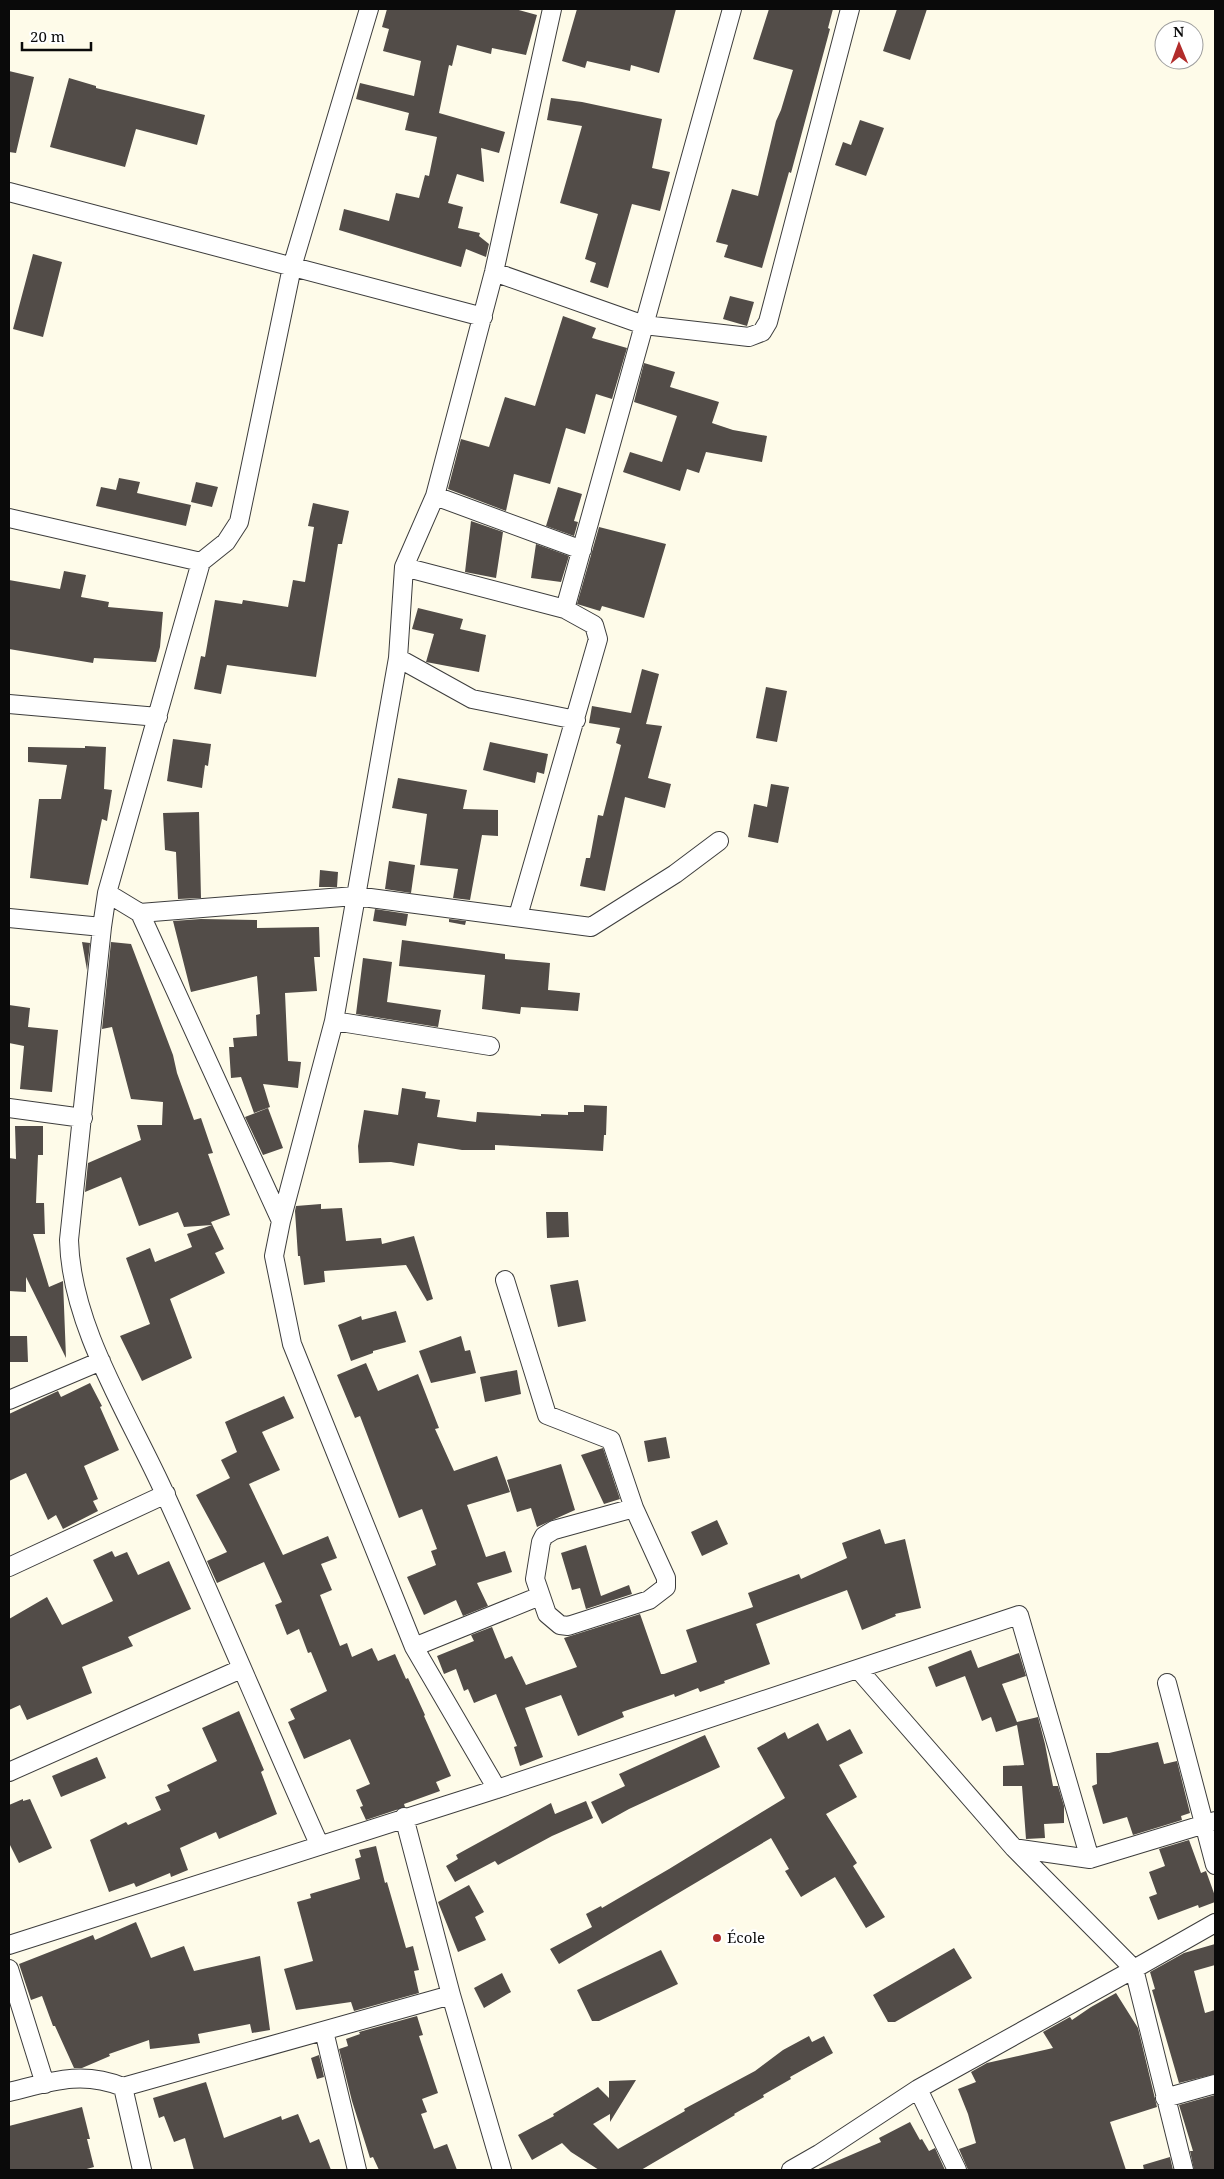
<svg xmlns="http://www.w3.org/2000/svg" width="1224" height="2179" viewBox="0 0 1224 2179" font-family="'Noto Serif',serif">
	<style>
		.building { fill: #524c48 }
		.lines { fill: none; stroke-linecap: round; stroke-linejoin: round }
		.minor-casing { stroke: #3d3d3d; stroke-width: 20 }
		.minor { stroke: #fff; stroke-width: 18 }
		.poi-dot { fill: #b22c2b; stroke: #fff; stroke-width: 2 }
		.labels { text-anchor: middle; stroke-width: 5; stroke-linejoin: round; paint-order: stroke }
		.poi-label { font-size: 15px; fill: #0a0a0a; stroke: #fff; text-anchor: start }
	</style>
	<rect width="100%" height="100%" fill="#fefbe9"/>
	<path class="building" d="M387,9H515L537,15L526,55L492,48L491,54L457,45L452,66L449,65L439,113L505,132L499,153L481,148L484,182L457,174L448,203L463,207L458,228L480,233L479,236L489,244L486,257L466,249L461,267L339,230L344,209L389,221L396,193L419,198L425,175L429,176L437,137L405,130L409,113L356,99L360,83L414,96L421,61L383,51L389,29L382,27Z
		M577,9H676L659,73L631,65L630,71L587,61L585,68L562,61Z
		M769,9H833L828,28L830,29L791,173L789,172L762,268L724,257L728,245L716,242L732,189L758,196L776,121L781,110L793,70L753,59Z
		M897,9H927L910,60L883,51Z
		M9,71L34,77L16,153L9,152Z
		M69,78L96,86V88L205,115L197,145L136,129L125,167L50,147Z
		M551,98L582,102L662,119L652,168L670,172L660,211L632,204L608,288L590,282L596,263L585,259L598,214L560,203L582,126L547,120Z
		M860,120L884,128L866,176L835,165L843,142L851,145Z
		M33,254L62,262L43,337L13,329Z
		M730,296L754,302L747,326L723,319Z
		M563,316L596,328L592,338L627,348L612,399L596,394L585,434L566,428L550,484L514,474L506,511L448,489L461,439L489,447L505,397L535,406Z
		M644,363L675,372L670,387L719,402L712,423L733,430L767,436L762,462L706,452L699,473L687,469L680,491L623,472L630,452L662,462L677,416L634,402Z
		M119,478L140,482L137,493L191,505L186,526L96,506L101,487L116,490Z
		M196,482L218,487L212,507L191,502Z
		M558,487L582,494L574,521L578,522L574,536L546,526Z
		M313,503L349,511L342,544H338L316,677L227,665L221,694L194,689L201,656L205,657L215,600L242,604L243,600L288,607L293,580L305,582L314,527L308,526Z
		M471,521L503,532L496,578L465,572Z
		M599,527L666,544L644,618L602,606L600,611L577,604Z
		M536,544L569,556L561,582L531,578Z
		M64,571L86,575L81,597L109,602L108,607L163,612L160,647L156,662L94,658L93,663L9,649V580L60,589Z
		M418,608L463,619L460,629L486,635L479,672L426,662L434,634L412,629Z
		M642,669L659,674L646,724L662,726L648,778L671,784L665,808L625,797L605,891L580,886L586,858H590L598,815L603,816L621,745L616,743L620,728L589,723L592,706L631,713Z
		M766,687L787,691L777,742L756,738Z
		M173,739L211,744L208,766L205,765L202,788L167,781Z
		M490,742L548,754L544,774L537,772L535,783L483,770Z
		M85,746L106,747L104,789L112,790L107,821L102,819L88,885L30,878L39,799H61L67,765L28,762V747L85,748Z
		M398,778L467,790L463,809L498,810V836L482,835L470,900L453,898L458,869L420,865L427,814L392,808Z
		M771,784L789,787L778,843L748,837L754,804L767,807Z
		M199,812L201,898L178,899L176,852L165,850L163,813Z
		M389,861L415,865L411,893L385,889Z
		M320,870L338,872L337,887H319Z
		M375,909L408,914L406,926L373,921Z
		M201,919L257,920V928L319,927L320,957H314L317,991L285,993L288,1061L301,1062L298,1088L263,1084L270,1107L254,1113L241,1077L231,1078L229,1047H234L233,1038L257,1036L256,1015L260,1014L257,976L191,992L173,921Z
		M449,919L466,921L465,925L449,922Z
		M402,940L505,954V959L550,963L548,990L580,993L578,1011L521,1007L520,1014L482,1009L485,975L399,966Z
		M82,942L90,943L87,970Z
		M111,942L131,944L173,1055L177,1073L194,1120L201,1118L213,1153L208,1154L230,1215L211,1222L224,1249L215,1253L225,1273L170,1299L192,1358L142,1381L120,1336L150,1324L126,1258L150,1248L155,1262L192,1247L187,1234L212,1225L184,1227L178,1212L139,1226L121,1177L85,1192L88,1163L141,1140L137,1125H162L163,1102L131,1099L112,1027L102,1029Z
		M363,958L392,962L387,1002L441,1010L438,1027L356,1014Z
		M9,1005L30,1008L28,1027L58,1030L52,1092L20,1089L24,1046L9,1043Z
		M402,1088L426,1092L425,1098L440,1100L437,1117L476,1122L477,1112L541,1116V1114L568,1115V1112H584V1105L607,1106L606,1135H604L603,1151L495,1145V1150H462L418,1143L414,1166L391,1162L359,1163L358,1146L364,1110L398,1115Z
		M268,1108L283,1148L263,1155L245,1117Z
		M15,1126H43V1155H38L36,1203H44L45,1234H33L49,1287L63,1281L66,1358L26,1277V1292L9,1291V1158L16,1159Z
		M321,1204V1209L342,1208L346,1241L381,1238L382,1244L414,1236L433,1299L427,1301L406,1265L324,1271L325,1282L304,1285L300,1256H298L295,1211L296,1206Z
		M546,1212H568L569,1237L547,1238Z
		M578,1280L586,1321L558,1327L550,1285Z
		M396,1311L406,1342L373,1351V1353L351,1361L338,1325L361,1316L362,1320Z
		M9,1336H27L28,1362H9Z
		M461,1336L465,1351L470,1350L476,1373L431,1383L419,1351Z
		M366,1363L378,1391L418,1374L439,1428L435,1429L454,1471L497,1456L510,1492L467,1505L486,1557L505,1551L512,1572L477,1583L488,1606L463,1616L456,1600L424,1615L407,1577L436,1565L431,1551L437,1549L422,1509L399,1518L360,1416L355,1418L337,1375Z
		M517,1370L521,1394L485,1402L480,1377Z
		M90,1383L102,1406L100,1407L119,1450L84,1466L98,1499L93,1501L98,1511L63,1529L56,1515L48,1520L26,1473L9,1481V1414L58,1391L61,1397Z
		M284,1396L294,1418L262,1432L280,1470L249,1484L283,1555L328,1536L337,1558L321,1564L332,1590L320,1595L340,1646L347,1643L352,1657L372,1648L378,1661L395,1654L406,1679L408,1678L425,1715L424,1716L451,1776L436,1782L440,1791L404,1804L405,1807L366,1820L360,1807L363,1806L356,1790L370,1784L350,1739L304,1759L288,1722L295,1719L290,1709L327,1691L311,1652L308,1653L299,1629L287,1635L275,1605L282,1602L264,1562L217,1583L207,1561L227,1552L196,1495L230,1478L221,1460L237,1452L225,1422Z
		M666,1437L670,1458L648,1462L644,1441Z
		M603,1448L620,1499L604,1504L581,1455Z
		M561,1464L575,1510L537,1527L531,1508L517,1512L507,1480Z
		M717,1520L728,1544L702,1556L691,1532Z
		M880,1529L885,1544L905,1539L921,1608L895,1614L896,1616L862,1630L847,1590L756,1624L770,1664L724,1681L725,1683L700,1692L698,1688L675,1697L674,1694L622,1712L624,1717L578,1736L561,1695L525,1708L543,1757L520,1766L514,1747L517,1746L496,1694L474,1703L468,1689L464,1691L456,1669L444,1674L437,1656L474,1641L471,1635L492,1627L505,1659L512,1656L526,1685L577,1667L564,1638L640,1614L661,1674H664L697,1662L686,1630L753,1607L748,1593L799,1574L801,1579L847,1558L842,1543Z
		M586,1545L601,1596L629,1585L632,1594L586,1609L580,1588L572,1590L561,1553Z
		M112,1551L115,1557L127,1552L138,1575L169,1561L191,1609L128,1637L133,1646L82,1667L92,1693L27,1720L20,1705L9,1710V1619L47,1597L62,1625L113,1601L93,1560Z
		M971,1650L978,1668L1019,1653L1026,1676L1002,1684L1017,1722L1038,1717L1045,1744L1053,1786H1058L1064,1806V1823L1044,1824L1045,1838L1026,1839L1022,1786H1003V1766L1024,1765L1017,1725L996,1732L991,1717L982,1721L965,1676L936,1687L928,1667Z
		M239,1711L264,1770L261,1772L277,1814L219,1839L216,1832L180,1848L188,1870L171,1877L170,1873L136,1887L134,1883L109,1892L90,1840L126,1822L128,1825L161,1810L155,1797L170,1791L167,1785L217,1761L202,1728Z
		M818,1723L827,1741L850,1729L863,1753L839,1765L857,1797L826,1814L857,1863L853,1866L885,1917L866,1928L835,1877L801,1897L785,1871L789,1869L771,1838L559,1964L550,1949L592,1927L586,1914L601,1906L602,1908L669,1869L785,1798L757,1748L785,1732L788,1739Z
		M705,1735L720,1767L629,1809L602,1824L591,1802L625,1786L619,1774Z
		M1158,1742L1164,1764L1177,1761L1190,1813L1181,1816L1182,1820L1133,1835L1127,1817L1103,1824L1092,1786L1097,1784L1096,1753H1109Z
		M97,1757L106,1778L61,1797L52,1776Z
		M23,1799V1801L30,1799L52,1848L19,1863L9,1843V1805Z
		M586,1801L593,1818L552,1836L498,1865L495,1861L455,1882L446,1866L458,1859L456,1855L551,1803L555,1814Z
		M1189,1840L1201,1873L1206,1871L1215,1896V1902L1199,1908L1198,1905L1158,1920L1149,1897L1157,1894L1149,1872L1165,1866L1159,1849Z
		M376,1846L385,1883L387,1882L406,1948L413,1946L419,1970L414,1971L419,1993L354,2011L351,2002L296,2010L284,1969L313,1961L297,1902L311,1898L310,1894L360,1879L355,1859L361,1857L359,1850Z
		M469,1885L484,1912L475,1917L486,1940L458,1952L438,1902Z
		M136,1922L151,1958L184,1946L194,1971L260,1956L270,2030L252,2033L250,2024L198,2034L200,2043L150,2049L149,2040L109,2054L110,2056L82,2068H74L55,2026H53L42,1996L31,2000L19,1964L93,1935L95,1940Z
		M1215,1944V1965L1194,1971L1205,2013L1215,2010V2074L1179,2083L1152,1990L1155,1989L1150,1972L1184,1953Z
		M954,1948L972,1978L895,2022H888L873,1995Z
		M661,1950L678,1984L599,2021H592L577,1990Z
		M502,1973L511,1992L484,2008L474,1988Z
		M1116,1993L1138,2028L1157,2107L1110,2122L1126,2170H968L959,2149L976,2143L968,2114L958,2089L976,2082L971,2072L987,2063L1053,2048L1043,2032L1070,2017L1072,2020L1091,2007Z
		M417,2016L423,2035L419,2036L438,2093L422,2099L427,2112L421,2114L434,2149L447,2144L457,2170H379L373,2157L370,2158L352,2101L339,2049L348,2046L346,2039L360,2034L359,2032Z
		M809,2036L812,2042L824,2036L833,2053L790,2077L791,2079L763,2095L764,2097L734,2114L735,2115L641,2170H599L571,2152L562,2143L532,2160L518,2135L554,2116L553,2114L598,2087L609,2098V2081L636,2080L610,2122V2114L593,2124L618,2149L685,2111L684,2109L755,2071L783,2050Z
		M319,2055L324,2077L317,2079L311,2058Z
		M206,2082L224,2138L281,2116L282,2120L298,2114L310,2143L319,2139L331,2170H194L185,2138L174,2142L164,2116L159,2118L153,2098Z
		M1215,2095V2170H1194L1190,2151H1193L1179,2105Z
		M82,2107L90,2139H87L94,2167L83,2170H9V2126Z
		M910,2122L920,2140L922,2139L929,2151L935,2148L945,2170H816L881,2142L879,2138Z
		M1170,2157L1173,2170H1144L1143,2165Z"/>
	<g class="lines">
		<defs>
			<path id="minor" d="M9,192L483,317
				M494,272L644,325L749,337L762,332L768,322L850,9
				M435,496L582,550
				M9,518L201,562
				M404,567L565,609L732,9
				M398,658L472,699L576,720
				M9,704L158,717
				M107,893L140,913L281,1221L274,1256L292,1344L414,1647L497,1789
				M140,913L355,896L591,927L675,874L719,841
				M518,916L598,639L594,625L565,609
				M9,918L102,927
				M334,1021L490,1046
				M9,1108L83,1118
				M281,1221L334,1021L398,658L404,567L435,496L494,272L552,9
				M505,1280L547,1415L611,1440L634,1508
				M9,1400L101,1361
				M634,1508L666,1578V1587L649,1600L568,1626L560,1625L547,1614L535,1579L541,1542L544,1536L554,1530Z
				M9,1567L166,1494
				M414,1647L540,1596
				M1167,1683L1215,1865
				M9,1772L241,1669
				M404,1817L451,1995L502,2170
				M319,1844C267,1728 218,1610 165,1494C130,1416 71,1327 69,1240L102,927L107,893L201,562L226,542L239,522L292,267L369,9
				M1014,1848L1090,1859L1215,1821
				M9,1945L497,1789L1019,1615L1090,1859
				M9,1969L45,2084
				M324,2031L357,2170
				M123,2087L142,2170
				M918,2089L957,2170
				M9,2092C50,2082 81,2070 123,2087L451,1995
				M1165,2098L1215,2084
				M791,2170L819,2154L918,2089L1134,1969L1014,1848L858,1669
				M1184,2170L1134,1969L1215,1923"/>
		</defs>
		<use href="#minor" class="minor-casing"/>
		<use href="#minor" class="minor"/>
	</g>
	<circle class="poi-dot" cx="717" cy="1938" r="5"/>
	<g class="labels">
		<g class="poi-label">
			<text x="727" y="1943">École</text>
		</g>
	</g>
	<rect width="1224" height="2179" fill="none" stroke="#0a0a0a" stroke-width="20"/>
	<g transform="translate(1179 45) rotate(359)"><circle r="24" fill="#ffffff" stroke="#9d9d9d"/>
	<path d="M0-4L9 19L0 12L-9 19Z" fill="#b22c2b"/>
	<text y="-8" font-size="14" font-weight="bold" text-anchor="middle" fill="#0a0a0a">N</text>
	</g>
	<path d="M22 42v8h69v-8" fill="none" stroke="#0a0a0a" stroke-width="2.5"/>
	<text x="30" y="42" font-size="15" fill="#0a0a0a" stroke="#ffffff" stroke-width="4" paint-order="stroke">20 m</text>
</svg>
